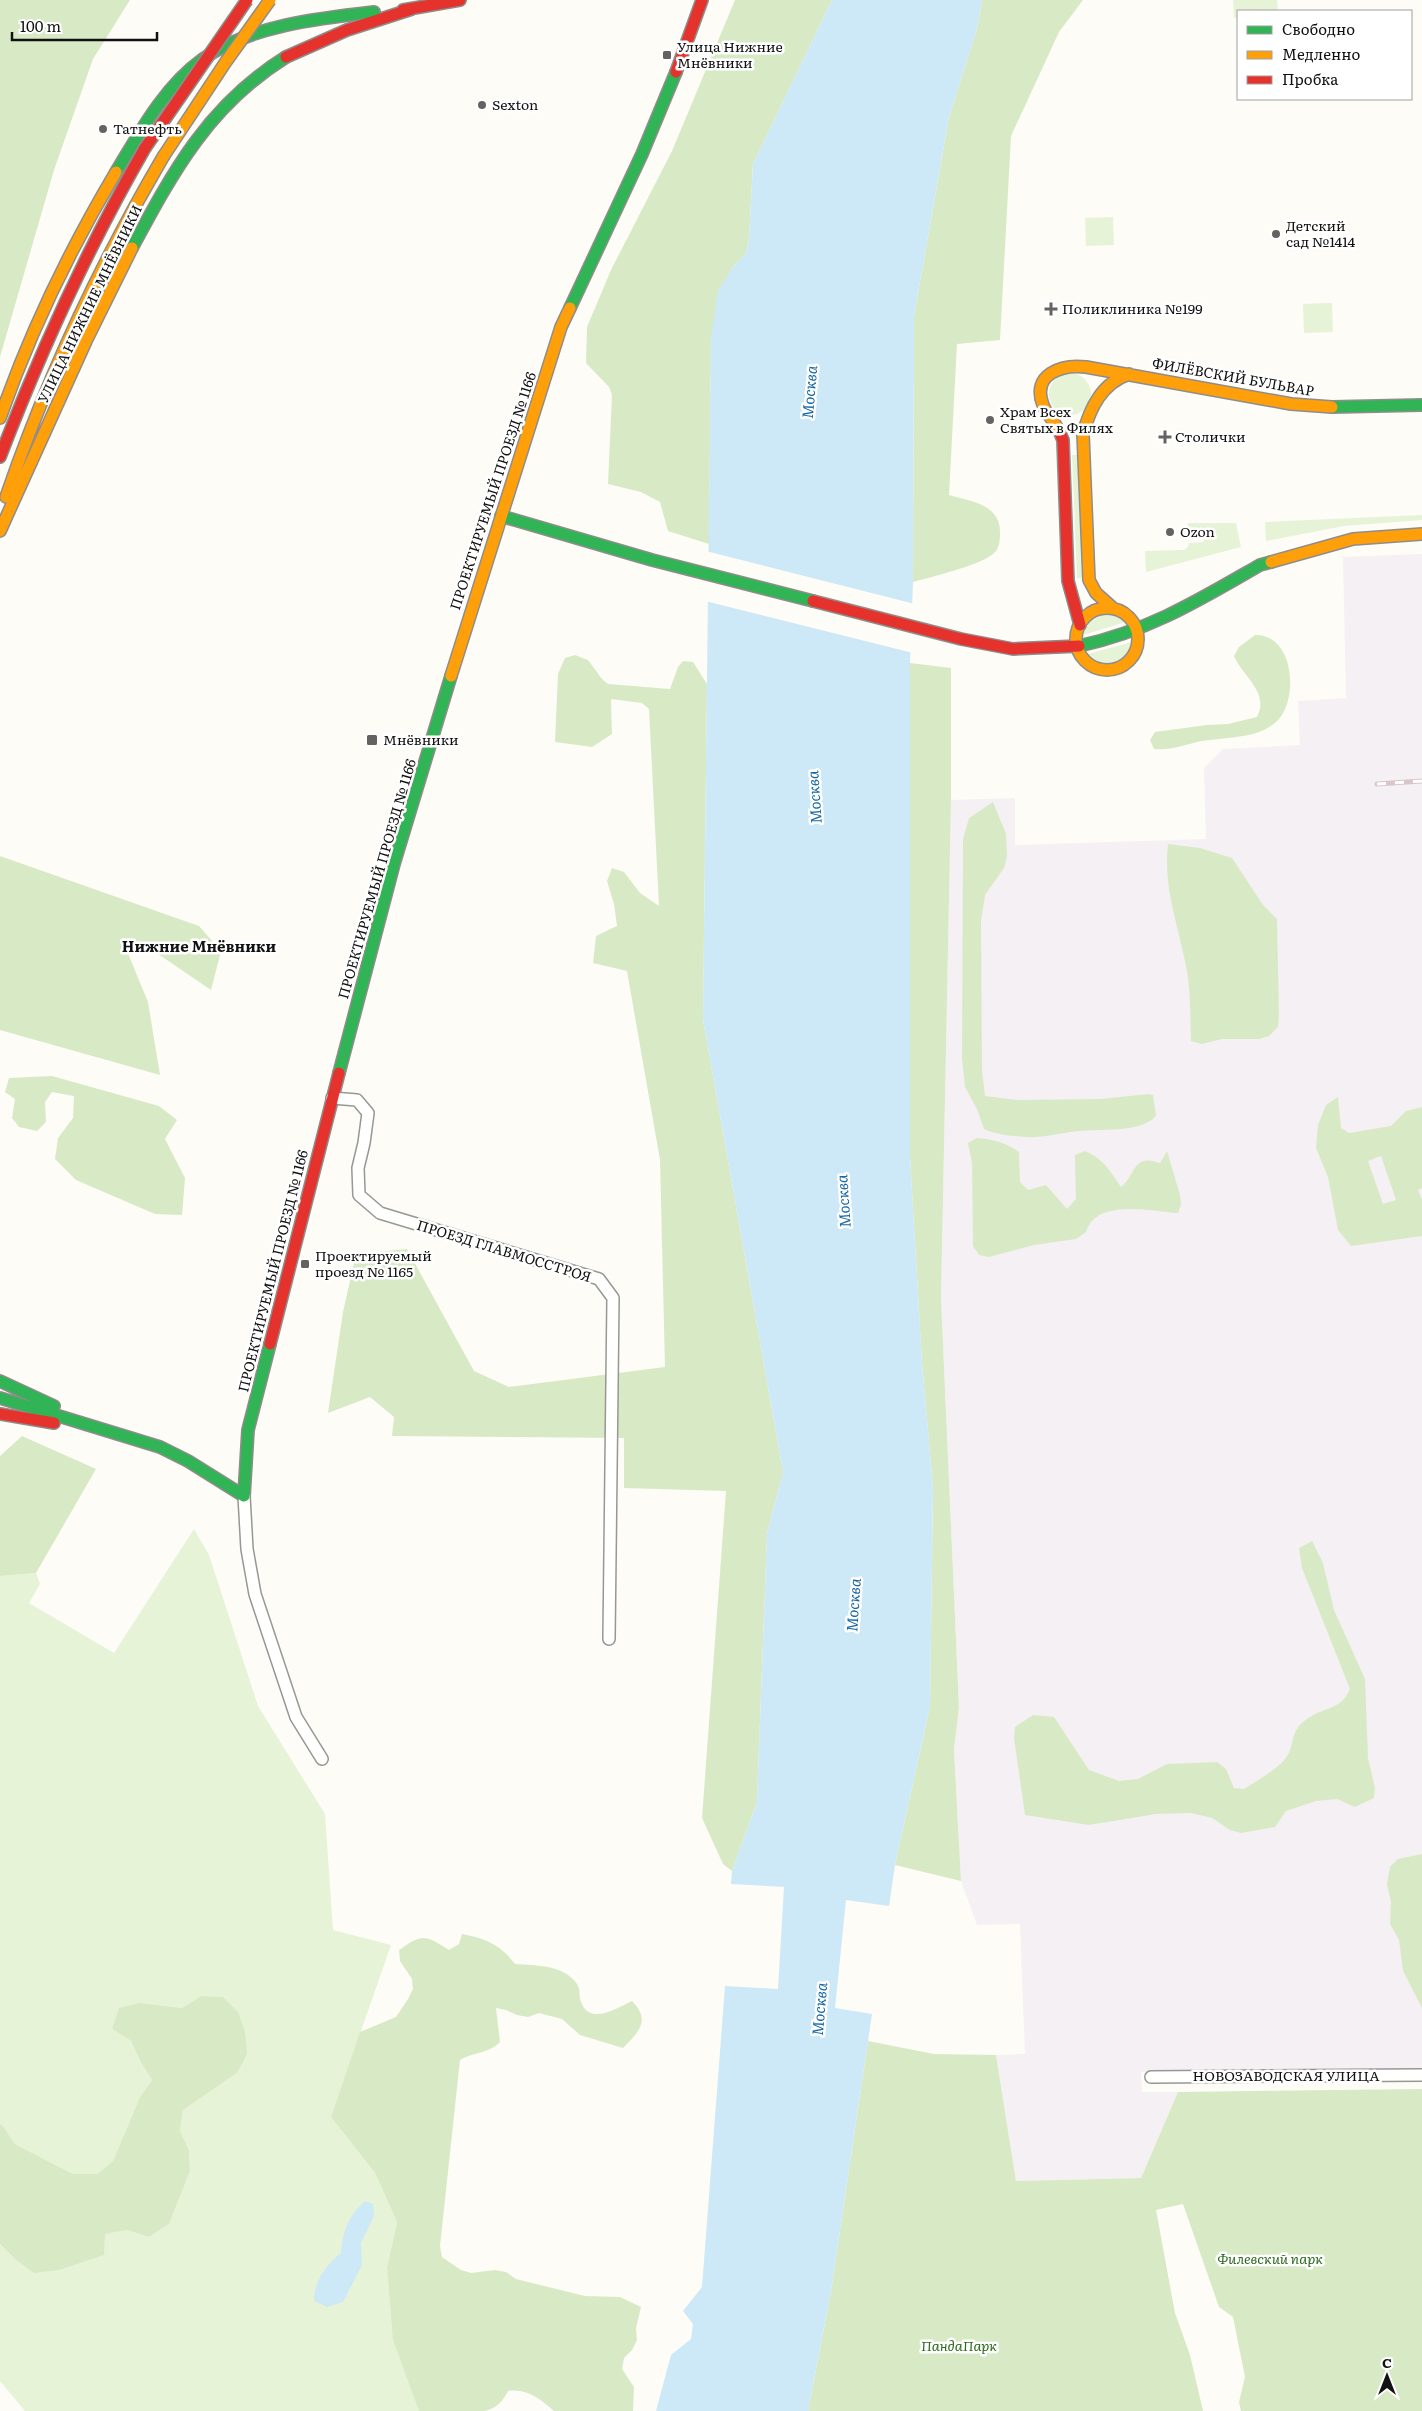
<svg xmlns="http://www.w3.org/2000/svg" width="1422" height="2411" viewBox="0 0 1422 2411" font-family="Literata,serif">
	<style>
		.industrial { fill: #f5f0f3 }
		.green { fill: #e7f3d7 }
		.forest { fill: #d8eac5; fill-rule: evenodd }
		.water { fill: #cde8f7 }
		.pier { fill: #fdfcf7 }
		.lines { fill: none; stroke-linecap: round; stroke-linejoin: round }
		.street-casing { stroke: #979795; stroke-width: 14 }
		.fast-casing { stroke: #8e8d8b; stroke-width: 14 }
		.slow-casing { stroke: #8e8d8b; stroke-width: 14 }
		.jam-casing { stroke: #8e8d8b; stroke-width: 14 }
		.street { stroke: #fffffe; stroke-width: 11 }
		.fast { stroke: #30b455; stroke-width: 11 }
		.slow { stroke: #ff9f0a; stroke-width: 11 }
		.jam { stroke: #e5322d; stroke-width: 11 }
		.rail-casing { stroke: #d9c6c7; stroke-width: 5 }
		.rail { stroke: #fff; stroke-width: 3; stroke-dasharray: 9; stroke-linecap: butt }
		.slow-bridge-casing { stroke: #8e8d8b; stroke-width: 14; stroke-linecap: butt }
		.jam-bridge-casing { stroke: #8e8d8b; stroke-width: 14; stroke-linecap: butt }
		.slow-bridge { stroke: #ff9f0a; stroke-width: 11 }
		.jam-bridge { stroke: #e5322d; stroke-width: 11 }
		.poi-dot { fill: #646362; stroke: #fff; stroke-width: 2 }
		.labels { text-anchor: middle; stroke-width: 5; stroke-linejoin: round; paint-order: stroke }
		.poi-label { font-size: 14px; fill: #111; stroke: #fff; text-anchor: start }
		.street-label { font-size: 14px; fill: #111; stroke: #fff }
		.park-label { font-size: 14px; font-style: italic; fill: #2f6b1f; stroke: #fff }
		.water-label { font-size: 15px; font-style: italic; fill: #1768a6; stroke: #fff }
		.neighbourhood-label { font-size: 15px; font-weight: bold; fill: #111; stroke: #fff }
	</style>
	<rect width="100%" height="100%" fill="#fdfcf7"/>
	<path class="industrial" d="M1422,554V2071L1141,2072L1142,2092H1178L1141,2178L1016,2181L996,2055L1025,2054L1020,1924L977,1925L961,1881L954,1749L959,1708L941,1298L951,800L1015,798V845L1206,839L1204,768L1223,749L1300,745L1298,701L1346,698L1343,557Z"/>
	<path class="green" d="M1233,0H1277L1278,11H1238V17L1234,18Z
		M1113,217L1114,245L1086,246L1085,218Z
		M1332,303L1333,332L1304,333L1303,304Z
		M1049 394a21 21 0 1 1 42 0a21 21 0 1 1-42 0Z
		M1072,455H1079L1084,578H1077Z
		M1422,515V520L1344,526L1266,541L1265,522Z
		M1188,523H1236L1241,547L1146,572L1145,551L1184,550L1188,547L1189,543L1204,542V530L1188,531Z
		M1104,614L1117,616L1126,622L1083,635L1088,623Z
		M1132,642C1127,664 1103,670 1088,654Z
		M194,1529L209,1555L258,1706L325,1814L333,1930L391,1945L331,2117L375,2173L397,2222L387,2267L419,2411H25L0,2381V2244L16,2260L104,2234L127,2230L149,2237L169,2224L190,2171L189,2150L180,2131L183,2110L237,2073L201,1996L182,2008L140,2003L112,2029L131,2041L140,2061L152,2080L140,2097L113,2161L97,2174H73L15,2144L3,2126L0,2124V1576L36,1573L40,1584L29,1603L114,1653Z"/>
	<path class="forest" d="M0,0H130L93,59L54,170L0,357Z
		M735,0H832L753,164L749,239L746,253L732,268L711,339L709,544L668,531L660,502L641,492L608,484L612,395L609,387L586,363L587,327L611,270L672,151Z
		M982,0H1083L1059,32L1011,136L1000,340L957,344L949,495C970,501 1000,504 1000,532C1000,538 1000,545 996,551C987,564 930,577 913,582L914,316L949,117L977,29Z
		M1255,635C1294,634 1299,698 1278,720C1260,739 1226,737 1202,741C1187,744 1169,751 1154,749L1150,740L1155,732L1207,725L1228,724L1257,717C1270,692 1242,676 1234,656L1239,647Z
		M575,655L588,660L602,679L608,684L670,689L678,667L683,661L693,662L707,684L703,1019L783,1472L767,1534L757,1802L732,1871L723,1864L702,1818L726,1491L624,1488V1438L392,1436L394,1417L370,1397L328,1413L343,1312L356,1254L407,1249L474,1371L509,1387L665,1367L660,1160L627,971L593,963L596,936L617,926L614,904L607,881L612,868L624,872L640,893L659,906L649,709L642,703L611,699L612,734L592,747L555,742L558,674L565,658Z
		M910,663L951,668V800L941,1298L959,1708L954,1749L961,1881L895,1865L930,1706L933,1488L922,1363L910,1157Z
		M993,802L1006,834L1007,856L1004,868L985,895L981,921L982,1070L985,1096L1017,1100L1101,1099L1148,1094L1153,1095L1156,1116C1141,1133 1100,1129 1079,1131C1060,1133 1043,1138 1025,1137C1011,1136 997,1135 984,1129L977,1109L965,1087L962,1059L963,839L969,818Z
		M1168,844L1200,848L1232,858L1263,905L1277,919L1279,1016L1278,1027L1269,1036L1259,1039H1222L1202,1044L1191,1041C1190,1015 1191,986 1185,961C1177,922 1163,885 1168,844Z
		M0,856L199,926L221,951L211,990L139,941L125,946L148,1002L160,1075L0,1030Z
		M52,1076L159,1106L177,1120L165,1139L185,1178L182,1215L155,1214L76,1180L55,1159L58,1138L73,1118L74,1096L52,1092L45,1102L46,1122L37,1131L19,1127L12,1118L15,1099L5,1092L9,1078Z
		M1338,1097L1341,1128L1349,1133L1391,1126L1406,1111L1422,1107V1188L1418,1190L1422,1200V1236L1351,1246L1338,1230L1328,1177L1316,1148L1318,1125L1326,1105ZM1381,1156L1396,1200L1383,1204L1368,1161Z
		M977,1138C992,1139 1007,1143 1019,1152L1020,1182L1028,1190L1046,1185L1067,1209L1076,1199L1075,1155L1085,1151C1103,1158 1111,1172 1121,1187C1137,1174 1132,1153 1160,1163L1167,1151L1180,1195L1181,1205L1178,1213C1151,1211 1096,1198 1086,1232L1076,1239L1034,1245L989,1257L979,1255L973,1246L972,1163L968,1143Z
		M22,1436L96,1469L36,1573L0,1576V1456Z
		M1312,1541L1323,1563L1334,1610L1365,1679L1368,1758L1375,1788L1374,1798L1355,1807L1337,1799L1316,1801L1286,1811L1275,1827L1241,1833L1230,1830L1212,1818L1191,1813L1156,1814L1089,1825L1025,1815L1014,1738L1015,1727L1033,1715L1054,1717L1089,1770L1119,1781L1138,1779L1167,1764L1217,1762L1226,1769L1234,1788L1244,1789C1254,1783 1280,1767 1285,1759C1297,1744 1287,1731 1310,1717C1326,1707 1342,1709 1350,1689L1302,1568L1299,1548Z
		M1422,1854V2008L1403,1971L1399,1940L1390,1924L1391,1902L1387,1884L1390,1867L1398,1859Z
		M462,1934C485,1938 501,1945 515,1964C536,1966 558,1964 574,1980C582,1989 578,1993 581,2002C590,2026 617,2008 632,2001C651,2020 639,2032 623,2048L580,2035L562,2019L539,2013L528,2017L517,2015L506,2010L496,2008L500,2042C488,2054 473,2052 460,2060L440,2246L442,2257L461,2270L471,2273L495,2270L506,2272L516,2279L585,2296L620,2297L641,2307L636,2328L637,2340L632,2350L624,2358L622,2369L634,2387L633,2411H554C540,2399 527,2388 508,2391C503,2401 497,2408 485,2411H419L393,2340L387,2267L397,2222L375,2173L331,2117L360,2032L396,2017L408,1999L413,1989L412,1979L400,1961L399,1950C423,1933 425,1935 449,1950L459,1944Z
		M201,1996L223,1997L238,2012L245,2032L247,2054L237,2073L183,2110L180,2131L189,2150L190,2171L169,2224L149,2237L127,2230L105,2234L104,2255L59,2270L34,2273L16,2260L0,2244V2124L3,2126L15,2144L73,2174H97L113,2161L140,2097L152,2080L140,2061L131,2041L112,2029L119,2008L140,2003L182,2008Z
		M868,2041L934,2054L996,2055L1016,2181L1141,2178L1178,2092L1422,2089V2411H1241L1239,2402L1245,2377L1233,2317L1219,2307L1183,2204L1156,2210L1175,2313L1190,2355L1203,2411H808L831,2291Z"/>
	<path class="water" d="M832,0H982L977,29L949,117L914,316L913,582L910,663V1157L922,1363L933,1488L930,1706L895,1865L889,1906L846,1900L835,2008L872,2014L831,2291L808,2411H656L671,2355L691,2339L693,2324L683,2311L702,2287L725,1986L778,1989L784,1887L731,1884L732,1871L757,1802L767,1534L783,1472L703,1019L711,339L718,291L732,268L746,253L749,239L753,164Z
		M365,2201L373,2204L374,2216L361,2243L362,2265L343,2302L327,2307L314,2301C314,2281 326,2265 341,2253C342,2233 349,2214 365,2201Z"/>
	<path class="pier" d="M706,551L915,604L913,653L705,601Z"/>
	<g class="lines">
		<defs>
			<path id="street" d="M332,1098L357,1100L368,1113L364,1143L358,1168L359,1195L380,1213L599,1279L613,1298L609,1639
				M244,1496L247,1549L255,1594L296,1717L322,1759
				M1151,2077L1422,2075"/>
			<path id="fast" d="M116,172C140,132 164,87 203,59C248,26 320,18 374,12
				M132,248C174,170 209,105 286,57
				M570,308L642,154L676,72
				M1332,407L1422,405
				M501,516L652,560L813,601
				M1079,646C1149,631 1199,600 1260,565L1271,562
				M339,1073L394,864L451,676
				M0,1381L54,1406
				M0,1398L160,1447L188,1461L244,1496L248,1430L270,1344"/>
			<path id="slow" d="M0,418C30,332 69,251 116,172
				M1060,433C1056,423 1047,415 1043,405C1031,374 1062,364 1086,367L1291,404L1332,407
				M6,497C47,378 99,266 163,157
				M0,531L86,341L132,248
				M1271,562L1353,539L1422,534
				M1076 639a31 31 0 1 1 62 0a31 31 0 1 1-62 0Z
				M1114,609L1096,593L1089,580L1083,434C1090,408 1102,383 1129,374
				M451,676L561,327L570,308"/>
			<path id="jam" d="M403,10L460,0
				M286,57L347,30L412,9
				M676,72L702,0
				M1060,433L1063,440L1068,581L1080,625
				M0,457C41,350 88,247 145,148
				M813,601L961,639L1013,649L1079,646
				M270,1344L339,1073
				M0,1414L54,1423"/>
		</defs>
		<use href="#street" class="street-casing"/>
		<use href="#fast" class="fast-casing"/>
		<use href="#slow" class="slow-casing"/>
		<use href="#jam" class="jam-casing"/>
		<use href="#street" class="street"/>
		<use href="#fast" class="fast"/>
		<use href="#slow" class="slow"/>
		<use href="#jam" class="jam"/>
		<defs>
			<path id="rail" d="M1377,784L1422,781"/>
		</defs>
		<use href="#rail" class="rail-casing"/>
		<use href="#rail" class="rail"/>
		<defs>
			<path id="slow-bridge" d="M163,157L225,63L270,0"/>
			<path id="jam-bridge" d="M145,148L247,0"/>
		</defs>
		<use href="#slow-bridge" class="slow-bridge-casing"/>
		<use href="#jam-bridge" class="jam-bridge-casing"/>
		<use href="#slow-bridge" class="slow-bridge"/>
		<use href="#jam-bridge" class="jam-bridge"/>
	</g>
	<g class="poi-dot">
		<rect x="662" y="50" width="10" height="10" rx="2.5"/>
		<circle cx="482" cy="105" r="5"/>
		<circle cx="103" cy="129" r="5"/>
		<circle cx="1276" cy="234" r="5"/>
		<path d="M1048.5 301.5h5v5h5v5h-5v5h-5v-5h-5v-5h5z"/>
		<circle cx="990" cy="420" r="5"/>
		<path d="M1162.5 429.5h5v5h5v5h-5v5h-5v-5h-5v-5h5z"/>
		<circle cx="1170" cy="532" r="5"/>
		<rect x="366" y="734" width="12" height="12" rx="2.5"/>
		<rect x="300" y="1259" width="10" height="10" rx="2.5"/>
	</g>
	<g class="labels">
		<g class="poi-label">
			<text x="677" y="52">Улица Нижние<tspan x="677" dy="16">Мнёвники</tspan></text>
			<text x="492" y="110">Sexton</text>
			<text x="113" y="134">Татнефть</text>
			<text x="1286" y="231">Детский<tspan x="1286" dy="16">сад №1414</tspan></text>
			<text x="1062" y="314">Поликлиника №199</text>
			<text x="1000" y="417">Храм Всех<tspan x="1000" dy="16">Святых в Филях</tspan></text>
			<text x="1175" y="442">Столички</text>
			<text x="1180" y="537">Ozon</text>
			<text x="383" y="745">Мнёвники</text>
			<text x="315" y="1261">Проектируемый<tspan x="315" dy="16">проезд № 1165</tspan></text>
		</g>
		<g class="street-label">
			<text transform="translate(90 304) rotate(-64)" y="5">УЛИЦА НИЖНИЕ МНЁВНИКИ</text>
			<text transform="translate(1233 377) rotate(10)" y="5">ФИЛЁВСКИЙ БУЛЬВАР</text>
			<text transform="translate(493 491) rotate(-72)" y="5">ПРОЕКТИРУЕМЫЙ ПРОЕЗД № 1166</text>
			<text transform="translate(377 879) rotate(-74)" y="5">ПРОЕКТИРУЕМЫЙ ПРОЕЗД № 1166</text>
			<text transform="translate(504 1251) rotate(17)" y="5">ПРОЕЗД ГЛАВМОССТРОЯ</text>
			<text transform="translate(273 1271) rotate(-76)" y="5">ПРОЕКТИРУЕМЫЙ ПРОЕЗД № 1166</text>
			<text x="1286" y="2081">НОВОЗАВОДСКАЯ УЛИЦА</text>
		</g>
		<g class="park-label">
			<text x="1270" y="2264">Филевский парк</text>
			<text x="959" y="2351">ПандаПарк</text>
		</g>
		<g class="water-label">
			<text transform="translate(810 392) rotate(-85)" y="5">Москва</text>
			<text transform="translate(815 797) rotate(-94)" y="5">Москва</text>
			<text transform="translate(844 1201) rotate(-94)" y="5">Москва</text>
			<text transform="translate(854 1605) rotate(-86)" y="5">Москва</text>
			<text transform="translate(820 2009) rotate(-85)" y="5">Москва</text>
		</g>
		<g class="neighbourhood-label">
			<text x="199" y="952">Нижние Мнёвники</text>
		</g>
	</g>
	<rect x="1237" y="10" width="175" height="90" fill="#ffffff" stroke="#a0a0a0"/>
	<rect x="1247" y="26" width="25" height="8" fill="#30b455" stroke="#a0a0a0"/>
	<text x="1282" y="35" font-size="15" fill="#111111">Свободно</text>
	<rect x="1247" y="51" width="25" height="8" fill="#ff9f0a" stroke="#a0a0a0"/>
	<text x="1282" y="60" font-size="15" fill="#111111">Медленно</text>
	<rect x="1247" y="76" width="25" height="8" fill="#e5322d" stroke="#a0a0a0"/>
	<text x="1282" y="85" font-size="15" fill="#111111">Пробка</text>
	<g transform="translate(1387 2376)" stroke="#ffffff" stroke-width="4" paint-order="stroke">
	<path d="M0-4L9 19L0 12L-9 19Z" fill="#111111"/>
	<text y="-8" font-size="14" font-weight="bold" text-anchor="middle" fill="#111111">С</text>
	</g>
	<path d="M12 32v8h145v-8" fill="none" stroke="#111111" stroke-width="2.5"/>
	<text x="20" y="32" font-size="15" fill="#111111" stroke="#ffffff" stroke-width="4" paint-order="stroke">100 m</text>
</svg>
